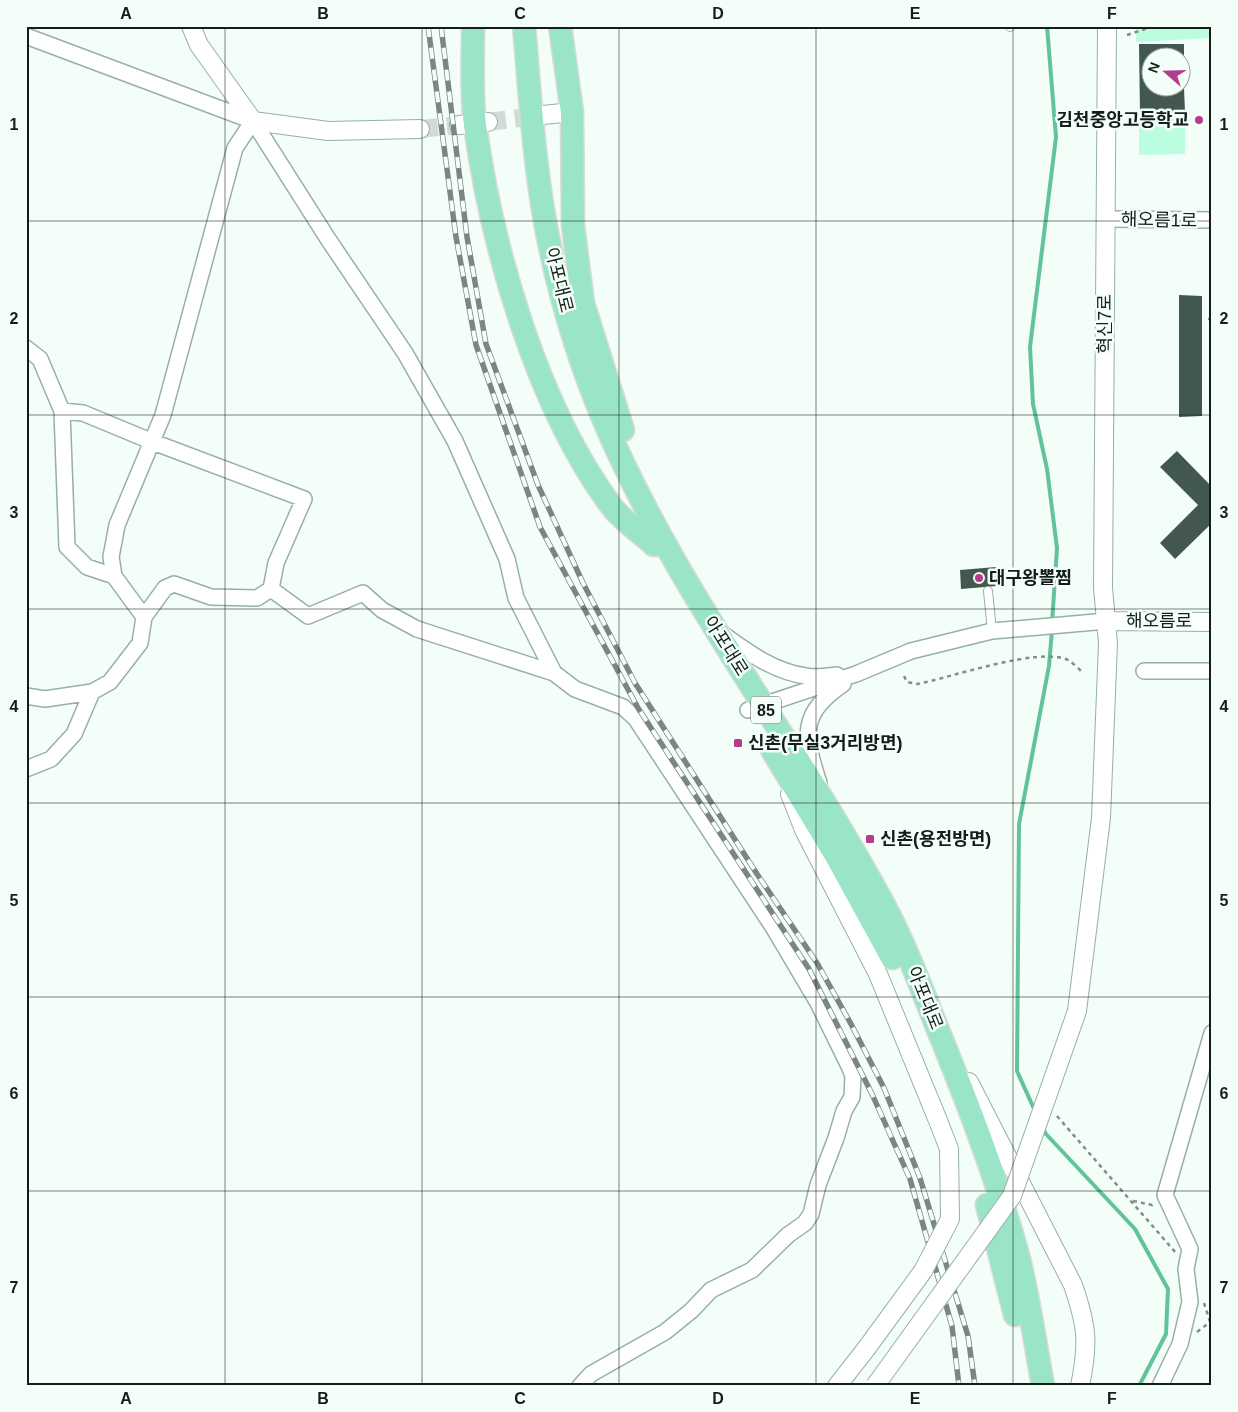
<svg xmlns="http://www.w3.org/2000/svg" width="1238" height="1412" viewBox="0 0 1238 1412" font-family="Helvetica,'Noto Sans KR',sans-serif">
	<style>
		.green { fill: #bcfddf }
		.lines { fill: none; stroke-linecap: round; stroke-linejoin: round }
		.stream { stroke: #62c39a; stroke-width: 4 }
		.building { fill: #42584e }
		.tertiary-tunnel { stroke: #d2dcd7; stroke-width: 18; stroke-dasharray: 18 9; stroke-linecap: butt }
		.service-casing { stroke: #97b0a4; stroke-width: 10 }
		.minor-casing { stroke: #97b0a4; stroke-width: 18 }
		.tertiary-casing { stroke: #97b0a4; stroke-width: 20 }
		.primary-casing { stroke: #d9dbda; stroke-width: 25 }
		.path { stroke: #848e89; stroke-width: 2.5; stroke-dasharray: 4 4; stroke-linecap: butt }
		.service { stroke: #fff; stroke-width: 8 }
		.minor { stroke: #fff; stroke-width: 15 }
		.tertiary { stroke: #fff; stroke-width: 18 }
		.primary { stroke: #9ae5c7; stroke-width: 22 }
		.rail-casing { stroke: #7c8681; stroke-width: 5.5 }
		.rail { stroke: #f3fef9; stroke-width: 4; stroke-dasharray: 11; stroke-linecap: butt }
		.tertiary-bridge-casing { stroke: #97b0a4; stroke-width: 20; stroke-linecap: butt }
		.tertiary-bridge { stroke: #fff; stroke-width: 18 }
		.grid { fill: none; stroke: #141d19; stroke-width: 1; stroke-opacity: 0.55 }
		.poi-dot { fill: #b63b8c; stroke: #f3fef9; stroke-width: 2 }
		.labels { text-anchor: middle; stroke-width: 5; stroke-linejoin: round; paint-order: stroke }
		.shield { fill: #f3fef9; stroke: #57605c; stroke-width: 1 }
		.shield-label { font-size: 16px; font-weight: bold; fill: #141d19 }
		.poi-label { font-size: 18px; font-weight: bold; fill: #141d19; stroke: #f3fef9; text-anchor: start }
		.street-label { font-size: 18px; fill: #141d19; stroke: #f3fef9 }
		.neatline { fill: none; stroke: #141d19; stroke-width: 2 }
		.grid-label { font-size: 16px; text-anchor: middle; font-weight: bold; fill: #141d19 }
	</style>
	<rect width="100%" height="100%" fill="#f3fef9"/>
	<path class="green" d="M1136,26H1212V38L1136,42Z
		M1139,113H1185V154L1139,155Z"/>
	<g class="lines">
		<path class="stream" d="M1047,26L1056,137L1030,347L1033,404L1047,469L1057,548L1052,623
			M1035,1111L1017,1071L1019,824L1049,666L1052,630
			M1042,1127L1046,1134L1135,1229L1168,1289L1166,1334L1139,1386"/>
	</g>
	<path class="building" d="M1139,44H1184V58H1150V88H1184L1185,112L1140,113Z
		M1179,295L1202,296V416L1179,417Z
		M1177,451L1212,487V523L1175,559L1160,543L1198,505L1160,467Z
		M996,567L997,586L961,589L960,570Z"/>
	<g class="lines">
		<path class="tertiary-tunnel" d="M488,122L543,115
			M420,129L459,125"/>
		<defs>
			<path id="service" d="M1010,26V27
				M988,591L992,631"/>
			<path id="minor" d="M26,36L253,121L328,239L405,353L455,441L507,559L516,598L554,673L575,689L623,707L636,719L773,927L818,1003L850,1068L853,1076L852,1097L844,1111L836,1138L818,1185L811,1214L805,1223L788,1235L752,1270L711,1290L691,1311L665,1332L591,1374L580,1386
				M1106,219L1212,220
				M26,348L40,359L62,411L67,547L87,567L114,576
				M62,411L83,413L153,442L304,499L276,563L271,589L308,616L363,593L382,610L417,629L554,673
				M144,617L165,588L174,584L211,597L257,598L271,589
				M724,635C749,653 775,672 806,676C816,678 828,676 837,675
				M1144,671H1212
				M26,696L45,699L92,692L110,682L140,643L144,617L114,576L111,557L117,525L163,415L235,148L253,121
				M748,710L856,674L911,651L992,631L1107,621
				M26,769L51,759L74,734L92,692
				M819,783C804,736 799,714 843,684
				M1160,1386L1180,1344L1190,1302L1186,1269L1190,1249L1165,1195L1212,1033"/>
			<path id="tertiary" d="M191,26L199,45L253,121L328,131L420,129
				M543,115L572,112
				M459,125L488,122
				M1107,621L1212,622
				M790,794L804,830L878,974L939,1123
				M1077,1011L1101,818L1108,643L1103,588L1107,26
				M969,1082L1073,1285C1087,1326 1089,1342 1080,1386
				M837,1386L866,1349"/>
			<path id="primary" d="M473,26C473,59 471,93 475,125C492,248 537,407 612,507C623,521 641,533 654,545
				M524,26C530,95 534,165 547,232C559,294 578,358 602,416C675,590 794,738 883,903C904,942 920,984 936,1025C967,1101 996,1176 1018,1255C1029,1298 1035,1342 1043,1386
				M560,26L572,112L573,225L583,303L623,430
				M772,750L835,854L892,958
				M987,1205L1015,1315"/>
		</defs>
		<use href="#service" class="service-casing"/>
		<use href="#minor" class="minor-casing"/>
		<use href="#tertiary" class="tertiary-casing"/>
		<use href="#primary" class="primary-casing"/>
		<path class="path" d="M1127,35L1145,29L1146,26
			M1209,295L1212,294
			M1208,319H1212
			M904,676L907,682L917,684C950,678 1039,646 1068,660C1073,663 1079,669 1083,673
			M1057,1116L1176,1253
			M1133,1201L1152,1205L1154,1203
			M1204,1303L1212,1328
			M1197,1332L1210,1322"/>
		<use href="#service" class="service"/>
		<use href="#minor" class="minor"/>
		<use href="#tertiary" class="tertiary"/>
		<use href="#primary" class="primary"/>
		<defs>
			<path id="rail" d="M428,26L456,237L476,345L540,527L638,708L809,969L872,1094L910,1179L952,1326L959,1386
				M441,26L467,237L486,344L538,485L583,583L635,683L757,874L817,963L851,1024L884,1088L920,1178L968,1336L975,1386"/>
		</defs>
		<use href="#rail" class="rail-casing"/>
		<use href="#rail" class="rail"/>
		<defs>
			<path id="tertiary-bridge" d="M866,1349L923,1271L950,1219L949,1149L939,1123
				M875,1386L1012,1196L1077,1011"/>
		</defs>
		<use href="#tertiary-bridge" class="tertiary-bridge-casing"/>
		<use href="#tertiary-bridge" class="tertiary-bridge"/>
	</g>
	<path class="grid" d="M225,26V1386M422,26V1386M619,26V1386M816,26V1386M1013,26V1386M26,221H1212M26,415H1212M26,609H1212M26,803H1212M26,997H1212M26,1191H1212"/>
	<g class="poi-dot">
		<circle cx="1199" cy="120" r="5"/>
		<circle cx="979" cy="578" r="5"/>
		<rect x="733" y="738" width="10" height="10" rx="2.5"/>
		<rect x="865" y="834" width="10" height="10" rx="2.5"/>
	</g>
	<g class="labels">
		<rect class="shield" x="751" y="696.5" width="30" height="27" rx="4"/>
		<g class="shield-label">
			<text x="766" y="716">85</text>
		</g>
		<g class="poi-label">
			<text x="1189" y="126" text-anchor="end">김천중앙고등학교</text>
			<text x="989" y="584">대구왕뽈찜</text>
			<text x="748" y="749">신촌(무실3거리방면)</text>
			<text x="880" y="845">신촌(용전방면)</text>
		</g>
		<g class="street-label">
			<text transform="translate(1159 220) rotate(1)" y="6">해오름1로</text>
			<text transform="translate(559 280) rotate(76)" y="6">아포대로</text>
			<text transform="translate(1105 324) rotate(-90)" y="6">혁신7로</text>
			<text x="1159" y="627">해오름로</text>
			<text transform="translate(726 646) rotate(58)" y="6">아포대로</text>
			<text transform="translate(925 998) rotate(68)" y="6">아포대로</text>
		</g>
	</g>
	<rect width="1238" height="1412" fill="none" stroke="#f3fef9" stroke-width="55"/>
	<g transform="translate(1166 72) rotate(290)"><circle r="24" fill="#f3fef9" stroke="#9aa49f"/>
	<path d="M0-4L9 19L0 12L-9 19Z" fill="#b63b8c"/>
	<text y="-8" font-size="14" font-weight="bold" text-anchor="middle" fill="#141d19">N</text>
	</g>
	<rect x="28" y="28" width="1182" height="1356" class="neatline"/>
	<g class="grid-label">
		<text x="126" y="19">A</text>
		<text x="323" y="19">B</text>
		<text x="520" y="19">C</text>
		<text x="718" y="19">D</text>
		<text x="915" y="19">E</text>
		<text x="1112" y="19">F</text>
		<text x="14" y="130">1</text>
		<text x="1224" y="130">1</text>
		<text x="14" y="324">2</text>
		<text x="1224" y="324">2</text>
		<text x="14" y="518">3</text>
		<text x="1224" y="518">3</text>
		<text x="14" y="712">4</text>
		<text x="1224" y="712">4</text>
		<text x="14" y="906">5</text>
		<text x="1224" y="906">5</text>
		<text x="14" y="1099">6</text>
		<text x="1224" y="1099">6</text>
		<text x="14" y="1293">7</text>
		<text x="1224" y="1293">7</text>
		<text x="126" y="1404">A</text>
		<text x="323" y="1404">B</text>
		<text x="520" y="1404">C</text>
		<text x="718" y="1404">D</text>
		<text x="915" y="1404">E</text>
		<text x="1112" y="1404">F</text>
	</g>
</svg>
